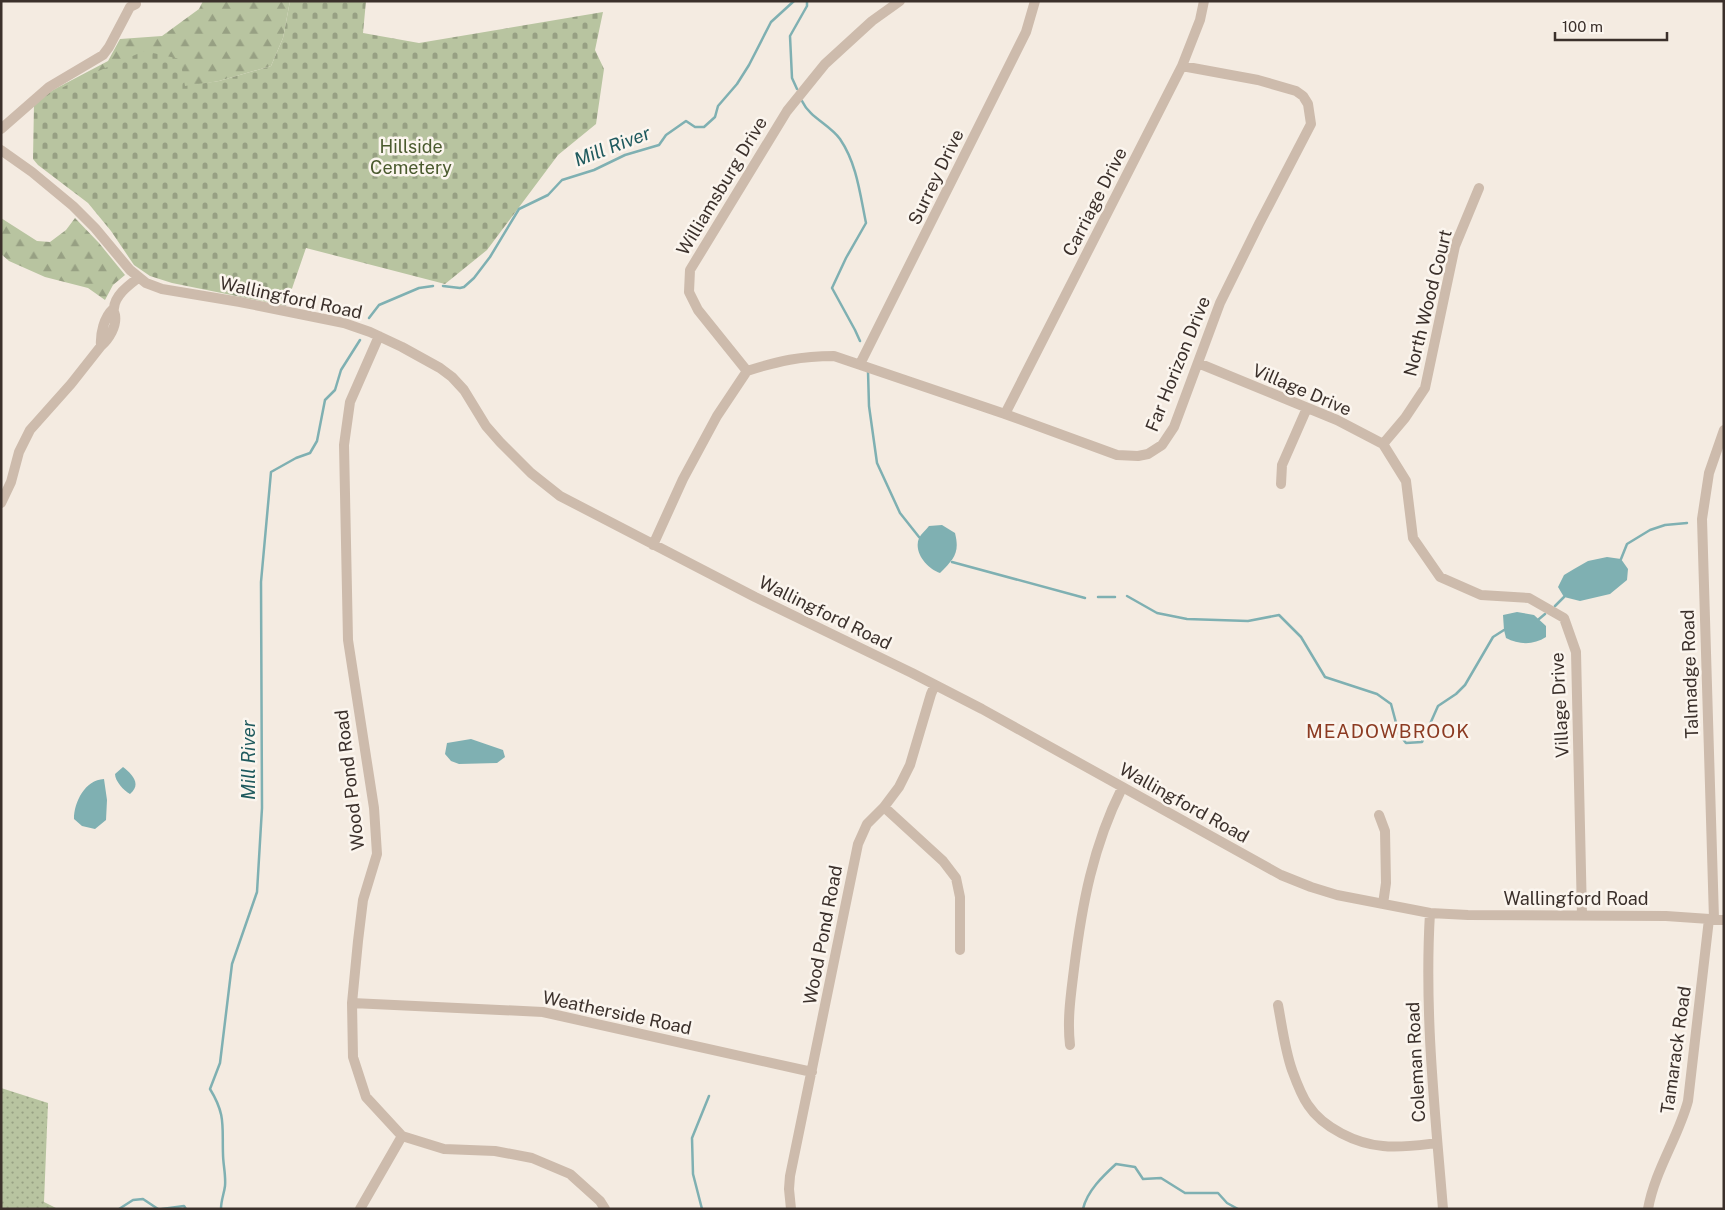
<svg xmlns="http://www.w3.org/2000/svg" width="1725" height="1210" viewBox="0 0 1725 1210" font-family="'Public Sans',sans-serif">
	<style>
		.forest { fill: url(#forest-firs) }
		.cemetery { fill: url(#cemetery-stones) }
		.park { fill: url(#park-dots) }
		.water { fill: #7fb0b2 }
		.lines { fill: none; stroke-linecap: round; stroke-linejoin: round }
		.stream { stroke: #7fb0b2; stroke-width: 2.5 }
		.minor { stroke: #cdbbac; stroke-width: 10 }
		.labels { text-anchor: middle; stroke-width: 5; stroke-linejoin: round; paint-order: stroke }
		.park-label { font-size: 18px; fill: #4a5a2e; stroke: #fbf5ee }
		.street-label { font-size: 18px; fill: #3b302b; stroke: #fbf5ee }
		.water-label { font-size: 19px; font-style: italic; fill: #1f5a5e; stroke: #fbf5ee }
		.neighbourhood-label { font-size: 19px; letter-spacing: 1px; fill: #8c3b22; stroke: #fbf5ee }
	</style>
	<defs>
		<pattern id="forest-firs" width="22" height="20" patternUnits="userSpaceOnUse" patternTransform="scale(1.25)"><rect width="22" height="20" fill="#b8c4a0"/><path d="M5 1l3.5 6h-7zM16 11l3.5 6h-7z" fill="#97a083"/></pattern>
		<pattern id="cemetery-stones" width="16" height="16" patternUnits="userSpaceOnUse" patternTransform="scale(1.25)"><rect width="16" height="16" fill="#b8c4a0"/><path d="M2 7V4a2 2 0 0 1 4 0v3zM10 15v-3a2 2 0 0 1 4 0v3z" fill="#97a083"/></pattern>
		<pattern id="park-dots" width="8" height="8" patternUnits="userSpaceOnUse" patternTransform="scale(1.25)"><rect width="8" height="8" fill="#b8c4a0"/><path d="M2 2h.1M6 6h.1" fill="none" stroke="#97a083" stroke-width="1.8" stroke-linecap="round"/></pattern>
	</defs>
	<rect width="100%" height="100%" fill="#f4ebe1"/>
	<path class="forest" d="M203,1H290L283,38L271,66L219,81L185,87L34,104L53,90L108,61L120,39L162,36L199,9Z
		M1,218L37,241L50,242L66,230L75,218L99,243L125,275L113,285L105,300L88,288L45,277L9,261L1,254Z"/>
	<path class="cemetery" d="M290,1H366L363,33L419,43L603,12L595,50L604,69L596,124L558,155L487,250L445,284L306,248L286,306L172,283L150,276L134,265L111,231L88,203L38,165L33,159L34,104L55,91L78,80L144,51L180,59L185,86L219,81L271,66L283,38Z"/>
	<path class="park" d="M1,1088L48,1103L44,1202L58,1209H1Z"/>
	<path class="water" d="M942,525L955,533C960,553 954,559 940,573C928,569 913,553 919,538C921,534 926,530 929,526Z
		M1607,557L1621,559L1628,569L1627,580L1610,594L1580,601L1564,597L1558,587L1564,575L1574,569L1588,561Z
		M1517,612L1534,615L1546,626V637C1534,645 1519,645 1506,638L1504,630L1503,615Z
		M471,739L503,750L505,757L497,763L459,764L451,761L445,754L447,743Z
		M123,767C132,774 142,784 130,794C124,791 115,781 115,774Z
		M104,779L107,800L106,820L95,829L82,826L74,819C74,802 85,780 104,779Z"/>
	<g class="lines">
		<path class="stream" d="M797,89L792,78L790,36L807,6V1
			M802,101C810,118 829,124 840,139C857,164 860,194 866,223L846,258L832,288L855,330L860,341
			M443,286L460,288L464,287L474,278L490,257L519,209L548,195L562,180L594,170L625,155L659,145L666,135L686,121L695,127H704L715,117L718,106L737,84L749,65L771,22L794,1
			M369,318L379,305L419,288L433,286
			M868,371L869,406L877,463L900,513L919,537
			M1621,559L1627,544L1650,530L1665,525L1687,523
			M952,562L1085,598
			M1127,596L1157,613L1187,619L1248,621L1279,615L1301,637L1325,677L1377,694L1391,704L1399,734L1406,743L1422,742L1438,706L1456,694L1465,685L1493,637L1504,630
			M1098,597H1115
			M1555,606L1564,597
			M1539,619L1545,614
			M119,1209L133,1200L143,1199L158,1209
			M162,1209L184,1206L186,1209
			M221,1209C221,1200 224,1194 225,1186C226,1175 223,1164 223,1154C222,1126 226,1115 210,1089L220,1063L232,964L257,892L262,808L261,582L271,472L296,458L310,453L317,441L325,400L335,390L341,370L360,340
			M702,1209L693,1174L692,1138L709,1096
			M1083,1209C1087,1191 1103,1176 1116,1164L1135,1167L1143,1179L1161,1178L1185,1193H1218L1227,1203L1238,1209"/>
		<path class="minor" d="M1,129L49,87L103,55L109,47L130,7L136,4
			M1,150L32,172L73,206L95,228L130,270L146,283L162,289L240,302L344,323L370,332L402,347L440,368L452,377L464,390L486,426L500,442L531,473L560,496L755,597L912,673L982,709L1281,875L1311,887L1337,895L1430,913L1468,915L1666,916L1724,920
			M113,309C104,317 100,334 101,346C109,339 117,326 115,315C114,310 113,313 114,308C115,295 129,285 138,278
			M379,336L350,402L344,445L348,640L374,808L377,854L363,900L358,941L352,1003L353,1057L366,1097L402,1136L444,1149L495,1151L532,1158L570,1174L600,1201L605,1209
			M1198,363L1337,420L1383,444L1406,481L1413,538L1440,577L1481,595L1529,598L1564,618L1576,652L1582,915
			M860,364L1026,32L1035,1
			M747,371C778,361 801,356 834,356L1005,414L1117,455L1138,456L1148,454L1162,445L1174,427L1220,303L1259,224L1311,124L1308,104L1303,96L1296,91L1258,80L1182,66
			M747,371L698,310L689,292L690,270L787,111L825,64L872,21L900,1
			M1005,414L1182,66L1200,20L1204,1
			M1383,444L1405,418L1425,388L1455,246L1479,188
			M1281,484L1282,465L1307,408
			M1,503L11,482L19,452L30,430L71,384L101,346
			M653,545L683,479L717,416L747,371
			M884,807L943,861L956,878L960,897V950
			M1379,815L1385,831L1386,883L1383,904
			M1430,913C1424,1012 1435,1111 1443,1209
			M1714,919L1702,519L1709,473L1724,430
			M352,1003L543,1012L812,1072
			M1278,1005C1282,1026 1285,1050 1292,1070C1296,1081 1301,1095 1308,1105C1323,1128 1357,1144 1383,1146C1401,1148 1420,1145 1437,1143
			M1070,1045C1067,1019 1071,994 1074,969C1082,904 1093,846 1122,788
			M360,1209L402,1136
			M791,1209L789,1189L790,1176L858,844L867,824L884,807L899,787L910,765L931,694L935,685
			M1648,1209C1655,1170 1678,1138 1688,1101L1709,919"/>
	</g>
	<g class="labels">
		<g class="park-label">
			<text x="411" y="153">Hillside<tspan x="411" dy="21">Cemetery</tspan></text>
		</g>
		<g class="street-label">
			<text transform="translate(936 177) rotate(-64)" y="6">Surrey Drive</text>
			<text transform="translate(722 186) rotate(-59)" y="6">Williamsburg Drive</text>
			<text transform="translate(1095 202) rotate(-63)" y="6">Carriage Drive</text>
			<text transform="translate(291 298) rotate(12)" y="6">Wallingford Road</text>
			<text transform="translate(1428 303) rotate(-76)" y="6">North Wood Court</text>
			<text transform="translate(1178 364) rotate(-68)" y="6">Far Horizon Drive</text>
			<text transform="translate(1302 390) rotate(23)" y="6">Village Drive</text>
			<text transform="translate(825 613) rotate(26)" y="6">Wallingford Road</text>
			<text transform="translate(1690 674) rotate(-92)" y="6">Talmadge Road</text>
			<text transform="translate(1560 705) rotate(-93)" y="6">Village Drive</text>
			<text transform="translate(350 780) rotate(-97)" y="6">Wood Pond Road</text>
			<text transform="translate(1184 803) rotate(29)" y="6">Wallingford Road</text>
			<text x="1576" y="905">Wallingford Road</text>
			<text transform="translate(823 935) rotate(-79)" y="6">Wood Pond Road</text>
			<text transform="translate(617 1013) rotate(12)" y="6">Weatherside Road</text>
			<text transform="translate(1676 1050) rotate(-82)" y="6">Tamarack Road</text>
			<text transform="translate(1416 1062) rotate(-93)" y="6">Coleman Road</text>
		</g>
		<g class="water-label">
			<text transform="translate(612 146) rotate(-21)" y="7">Mill River</text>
			<text transform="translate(248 760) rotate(-90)" y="7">Mill River</text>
		</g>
		<g class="neighbourhood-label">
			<text x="1388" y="738">MEADOWBROOK</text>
		</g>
	</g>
	<rect width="1725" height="1210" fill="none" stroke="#3b302b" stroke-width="5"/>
	<path d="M1555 32v8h112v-8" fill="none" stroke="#3b302b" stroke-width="2.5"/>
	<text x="1562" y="32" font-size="15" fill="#3b302b" stroke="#fbf5ee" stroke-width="4" paint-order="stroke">100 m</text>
</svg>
